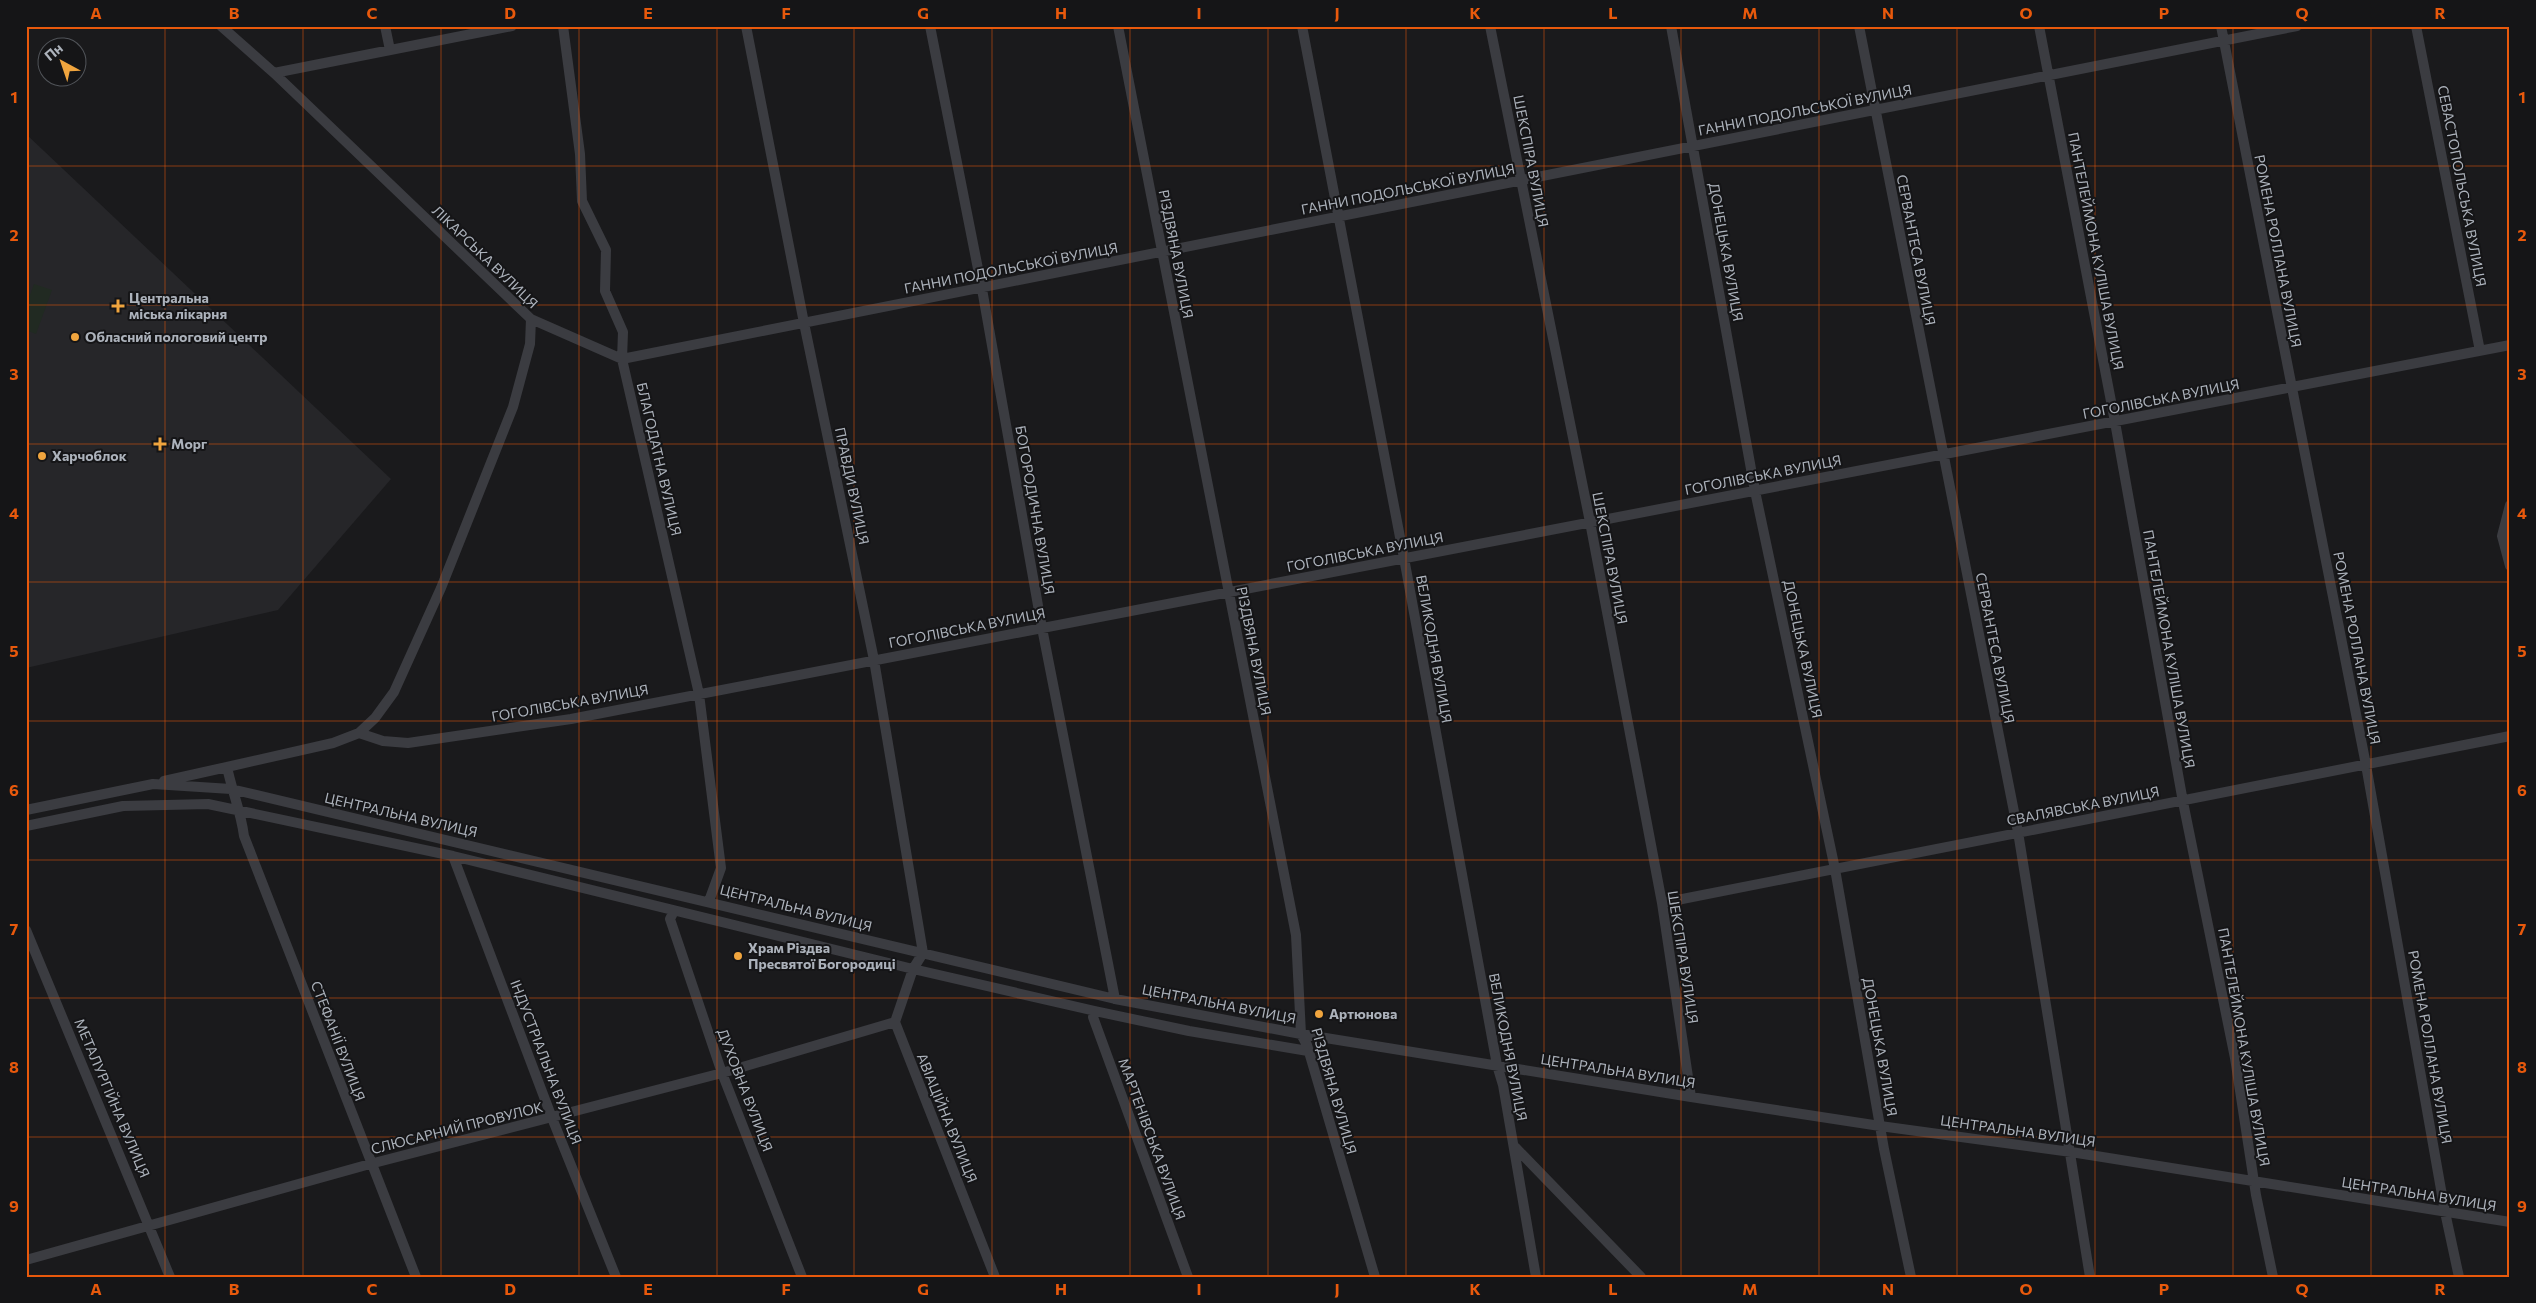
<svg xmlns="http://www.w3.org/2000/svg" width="2536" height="1303" viewBox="0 0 2536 1303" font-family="Commissioner,sans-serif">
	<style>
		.built { fill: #262629 }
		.green { fill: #212a22 }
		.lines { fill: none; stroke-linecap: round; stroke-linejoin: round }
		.minor { stroke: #3b3c41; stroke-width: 10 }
		.grid { fill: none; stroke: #e8590c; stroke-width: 1; stroke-opacity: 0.55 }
		.poi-dot { fill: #f0a53e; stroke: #151517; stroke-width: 2 }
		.labels { text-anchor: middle; stroke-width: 4; stroke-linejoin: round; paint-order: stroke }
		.street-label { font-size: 14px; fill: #acb2bb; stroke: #151517 }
		.poi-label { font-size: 14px; font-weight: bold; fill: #acb2bb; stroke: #151517; text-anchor: start }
		.neatline { fill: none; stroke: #e8590c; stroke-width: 2 }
		.grid-label { font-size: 16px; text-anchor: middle; font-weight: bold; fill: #e8590c }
	</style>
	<rect width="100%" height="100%" fill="#1a1a1c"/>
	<path class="built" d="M26,134L391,479L278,610L26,668Z"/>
	<path class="green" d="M34,284L52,290L36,334L26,330V306Z"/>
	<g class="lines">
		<path class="minor" d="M221,26L274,73L531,319L622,359L2297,26
			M385,26L390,50
			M563,26L580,154L582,201L606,250L605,291L623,332L622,359L699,694L721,868L709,901
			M746,26L804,323L874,660L923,953
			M930,26L982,289L1042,628L1115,999
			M1118,26L1296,935L1301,1034L1307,1045L1375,1277
			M1302,26L1404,558L1497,1065L1503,1085L1536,1277
			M1490,26L1590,522L1662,903L1691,1097
			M1671,26L1755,491L1835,869L1884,1149L1911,1277
			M1859,26L2018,832L2090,1277
			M2039,26L2115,422L2183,802L2235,1058L2256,1195L2273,1277
			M2221,26L2366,765L2445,1212L2459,1277
			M2416,26L2480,351
			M274,73L512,26
			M2510,505L2502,536L2510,566
			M359,733L375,718L394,692L441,588L513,407L530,344L531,319
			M164,781L227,767
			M26,810L153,784L231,789L1115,999L1301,1034L1691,1097L1880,1126L2071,1152L2510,1222
			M26,826L123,806L208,804L453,856L913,969L1095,1011L1189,1031L1308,1051
			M453,856L552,1118L616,1277
			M1662,903L2510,736
			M674,911L670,919L722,1073L802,1277
			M26,930L170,1277
			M923,953L913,969L895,1022L995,1277
			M1095,1011L1093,1017L1188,1277
			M1515,1147L1641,1277
			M26,1260L370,1164L722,1073L895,1022
			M416,1277L244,836C241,812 232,791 227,767L333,743L359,733L383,741L408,743L571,719L2510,345"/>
	</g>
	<path class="grid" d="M165,26V1277M303,26V1277M441,26V1277M579,26V1277M717,26V1277M854,26V1277M992,26V1277M1130,26V1277M1268,26V1277M1406,26V1277M1544,26V1277M1681,26V1277M1819,26V1277M1957,26V1277M2095,26V1277M2233,26V1277M2371,26V1277M26,166H2510M26,305H2510M26,444H2510M26,582H2510M26,721H2510M26,860H2510M26,998H2510M26,1137H2510"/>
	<g class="poi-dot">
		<path d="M115.5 298.5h5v5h5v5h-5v5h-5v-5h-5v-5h5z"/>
		<circle cx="75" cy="337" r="5"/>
		<path d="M157.5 436.5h5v5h5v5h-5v5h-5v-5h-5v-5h5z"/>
		<circle cx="42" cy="456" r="5"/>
		<circle cx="738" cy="956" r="5"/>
		<circle cx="1319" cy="1014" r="5"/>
	</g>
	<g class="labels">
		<g class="street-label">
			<text transform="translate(1805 110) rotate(-11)" y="5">ГАННИ ПОДОЛЬСЬКОЇ ВУЛИЦЯ</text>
			<text transform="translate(1531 161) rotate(79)" y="5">ШЕКСПІРА ВУЛИЦЯ</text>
			<text transform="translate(2462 186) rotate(79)" y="5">СЕВАСТОПОЛЬСЬКА ВУЛИЦЯ</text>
			<text transform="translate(1408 189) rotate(-11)" y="5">ГАННИ ПОДОЛЬСЬКОЇ ВУЛИЦЯ</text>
			<text transform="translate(1916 250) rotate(79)" y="5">СЕРВАНТЕСА ВУЛИЦЯ</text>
			<text transform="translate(2096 251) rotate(79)" y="5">ПАНТЕЛЕЙМОНА КУЛІША ВУЛИЦЯ</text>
			<text transform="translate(2278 251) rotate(79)" y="5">РОМЕНА РОЛЛАНА ВУЛИЦЯ</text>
			<text transform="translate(1726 252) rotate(80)" y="5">ДОНЕЦЬКА ВУЛИЦЯ</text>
			<text transform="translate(1176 254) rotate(79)" y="5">РІЗДВЯНА ВУЛИЦЯ</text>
			<text transform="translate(485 257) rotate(44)" y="5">ЛІКАРСЬКА ВУЛИЦЯ</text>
			<text transform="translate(1011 268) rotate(-11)" y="5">ГАННИ ПОДОЛЬСЬКОЇ ВУЛИЦЯ</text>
			<text transform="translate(2161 399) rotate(-11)" y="5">ГОГОЛІВСЬКА ВУЛИЦЯ</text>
			<text transform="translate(659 459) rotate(77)" y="5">БЛАГОДАТНА ВУЛИЦЯ</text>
			<text transform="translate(1763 475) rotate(-11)" y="5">ГОГОЛІВСЬКА ВУЛИЦЯ</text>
			<text transform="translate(852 486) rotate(78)" y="5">ПРАВДИ ВУЛИЦЯ</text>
			<text transform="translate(1035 510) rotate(80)" y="5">БОГОРОДИЧНА ВУЛИЦЯ</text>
			<text transform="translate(1365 552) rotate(-11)" y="5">ГОГОЛІВСЬКА ВУЛИЦЯ</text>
			<text transform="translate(1610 558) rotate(79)" y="5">ШЕКСПІРА ВУЛИЦЯ</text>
			<text transform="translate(967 628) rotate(-11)" y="5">ГОГОЛІВСЬКА ВУЛИЦЯ</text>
			<text transform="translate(1995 648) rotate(79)" y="5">СЕРВАНТЕСА ВУЛИЦЯ</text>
			<text transform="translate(2357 648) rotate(79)" y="5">РОМЕНА РОЛЛАНА ВУЛИЦЯ</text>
			<text transform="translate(1434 649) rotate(80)" y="5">ВЕЛИКОДНЯ ВУЛИЦЯ</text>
			<text transform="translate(1803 649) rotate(78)" y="5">ДОНЕЦЬКА ВУЛИЦЯ</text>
			<text transform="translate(2169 649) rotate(80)" y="5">ПАНТЕЛЕЙМОНА КУЛІША ВУЛИЦЯ</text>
			<text transform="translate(1254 651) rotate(79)" y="5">РІЗДВЯНА ВУЛИЦЯ</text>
			<text transform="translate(570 703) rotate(-10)" y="5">ГОГОЛІВСЬКА ВУЛИЦЯ</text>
			<text transform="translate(2083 806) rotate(-11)" y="5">СВАЛЯВСЬКА ВУЛИЦЯ</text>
			<text transform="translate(401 815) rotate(13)" y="5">ЦЕНТРАЛЬНА ВУЛИЦЯ</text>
			<text transform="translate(796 908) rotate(14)" y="5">ЦЕНТРАЛЬНА ВУЛИЦЯ</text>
			<text transform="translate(1683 957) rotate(81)" y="5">ШЕКСПІРА ВУЛИЦЯ</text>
			<text transform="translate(1219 1004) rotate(11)" y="5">ЦЕНТРАЛЬНА ВУЛИЦЯ</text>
			<text transform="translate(338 1041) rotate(69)" y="5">СТЕФАНІЇ ВУЛИЦЯ</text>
			<text transform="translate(1508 1047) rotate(79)" y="5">ВЕЛИКОДНЯ ВУЛИЦЯ</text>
			<text transform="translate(1880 1047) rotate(80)" y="5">ДОНЕЦЬКА ВУЛИЦЯ</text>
			<text transform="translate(2244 1047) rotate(80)" y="5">ПАНТЕЛЕЙМОНА КУЛІША ВУЛИЦЯ</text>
			<text transform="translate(2430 1047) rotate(80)" y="5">РОМЕНА РОЛЛАНА ВУЛИЦЯ</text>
			<text transform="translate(546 1062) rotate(69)" y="5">ІНДУСТРІАЛЬНА ВУЛИЦЯ</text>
			<text transform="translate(1618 1071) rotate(9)" y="5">ЦЕНТРАЛЬНА ВУЛИЦЯ</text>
			<text transform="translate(745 1090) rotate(69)" y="5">ДУХОВНА ВУЛИЦЯ</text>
			<text transform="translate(1334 1091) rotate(74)" y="5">РІЗДВЯНА ВУЛИЦЯ</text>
			<text transform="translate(112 1098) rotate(67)" y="5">МЕТАЛУРГІЙНА ВУЛИЦЯ</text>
			<text transform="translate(947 1118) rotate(68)" y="5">АВІАЦІЙНА ВУЛИЦЯ</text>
			<text transform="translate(457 1128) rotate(-14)" y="5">СЛЮСАРНИЙ ПРОВУЛОК</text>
			<text transform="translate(2018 1131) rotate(8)" y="5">ЦЕНТРАЛЬНА ВУЛИЦЯ</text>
			<text transform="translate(1152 1139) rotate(70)" y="5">МАРТЕНІВСЬКА ВУЛИЦЯ</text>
			<text transform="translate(2419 1194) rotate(9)" y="5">ЦЕНТРАЛЬНА ВУЛИЦЯ</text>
		</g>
		<g class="poi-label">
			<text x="129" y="303">Центральна<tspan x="129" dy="16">міська лікарня</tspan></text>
			<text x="85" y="342">Обласний пологовий центр</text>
			<text x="171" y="449">Морг</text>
			<text x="52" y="461">Харчоблок</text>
			<text x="748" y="953">Храм Різдва<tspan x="748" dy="16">Пресвятої Богородиці</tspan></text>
			<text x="1329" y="1019">Артюнова</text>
		</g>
	</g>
	<rect width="2536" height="1303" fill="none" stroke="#151517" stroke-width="55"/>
	<g transform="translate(62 62) rotate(320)"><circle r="24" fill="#151517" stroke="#515459"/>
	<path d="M0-4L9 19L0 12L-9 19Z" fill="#f0a53e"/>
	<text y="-8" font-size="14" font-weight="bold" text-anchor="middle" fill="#acb2bb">Пн</text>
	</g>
	<rect x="28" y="28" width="2480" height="1248" class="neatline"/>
	<g class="grid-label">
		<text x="96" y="19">A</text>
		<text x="234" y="19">B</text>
		<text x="372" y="19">C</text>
		<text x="510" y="19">D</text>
		<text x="648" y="19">E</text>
		<text x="786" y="19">F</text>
		<text x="923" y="19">G</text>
		<text x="1061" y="19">H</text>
		<text x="1199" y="19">I</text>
		<text x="1337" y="19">J</text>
		<text x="1475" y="19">K</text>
		<text x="1613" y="19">L</text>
		<text x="1750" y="19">M</text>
		<text x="1888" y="19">N</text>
		<text x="2026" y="19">O</text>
		<text x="2164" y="19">P</text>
		<text x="2302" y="19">Q</text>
		<text x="2440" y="19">R</text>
		<text x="14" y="103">1</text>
		<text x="2522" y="103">1</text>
		<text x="14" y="241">2</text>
		<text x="2522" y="241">2</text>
		<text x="14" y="380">3</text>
		<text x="2522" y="380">3</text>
		<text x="14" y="519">4</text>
		<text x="2522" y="519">4</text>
		<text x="14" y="657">5</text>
		<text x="2522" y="657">5</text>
		<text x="14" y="796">6</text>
		<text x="2522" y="796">6</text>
		<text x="14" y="935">7</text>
		<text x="2522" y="935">7</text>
		<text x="14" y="1073">8</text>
		<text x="2522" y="1073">8</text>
		<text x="14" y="1212">9</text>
		<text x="2522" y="1212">9</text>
		<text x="96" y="1295">A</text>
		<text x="234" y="1295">B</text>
		<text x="372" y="1295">C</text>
		<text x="510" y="1295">D</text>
		<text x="648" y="1295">E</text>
		<text x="786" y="1295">F</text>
		<text x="923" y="1295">G</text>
		<text x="1061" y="1295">H</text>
		<text x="1199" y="1295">I</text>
		<text x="1337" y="1295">J</text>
		<text x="1475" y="1295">K</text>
		<text x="1613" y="1295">L</text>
		<text x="1750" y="1295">M</text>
		<text x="1888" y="1295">N</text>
		<text x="2026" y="1295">O</text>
		<text x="2164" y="1295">P</text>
		<text x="2302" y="1295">Q</text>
		<text x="2440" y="1295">R</text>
	</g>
</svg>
